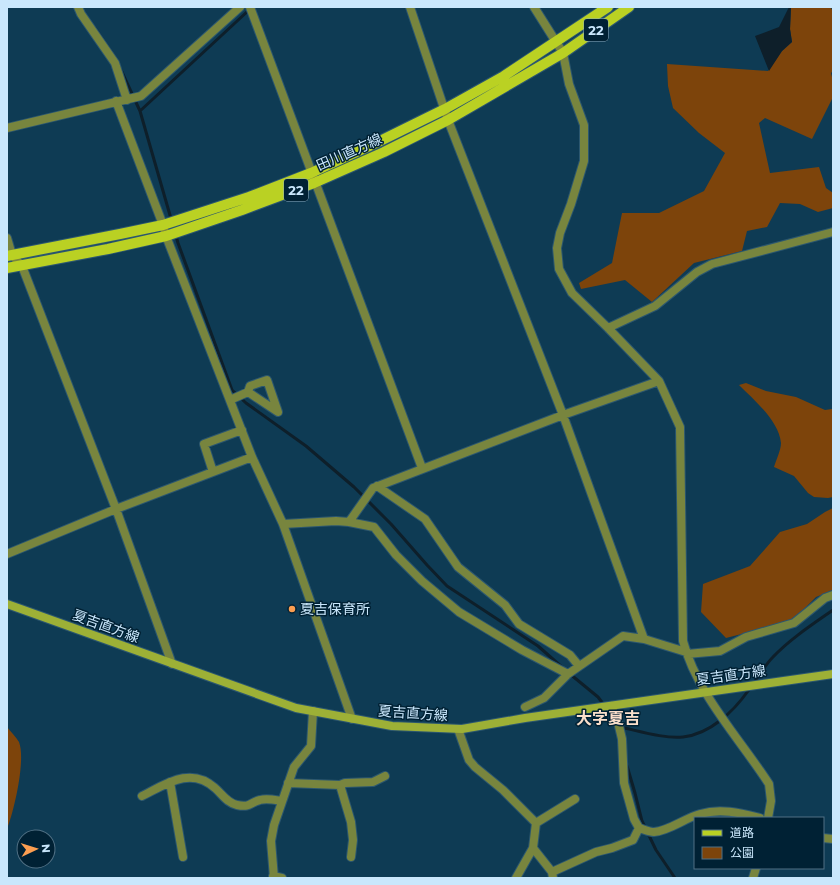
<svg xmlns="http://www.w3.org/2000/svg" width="840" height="885" viewBox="0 0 840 885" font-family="Montserrat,'Noto Sans JP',sans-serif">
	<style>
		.green { fill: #7d440b }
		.water { fill: #0e1f2a }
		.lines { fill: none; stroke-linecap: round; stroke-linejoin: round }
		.stream { stroke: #0e1f2a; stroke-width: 3 }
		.street-casing { stroke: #2c576f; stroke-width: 10 }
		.secondary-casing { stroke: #2c576f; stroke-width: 10 }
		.primary-casing { stroke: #2c576f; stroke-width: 12 }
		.street { stroke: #78853e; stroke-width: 8 }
		.secondary { stroke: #9db036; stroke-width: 8 }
		.primary { stroke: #bad123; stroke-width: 10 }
		.poi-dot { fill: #fb9e51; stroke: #002134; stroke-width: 1.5 }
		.labels { text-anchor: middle; stroke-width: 3; stroke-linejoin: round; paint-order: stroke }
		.shield { fill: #002134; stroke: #8dacc0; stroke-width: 1 }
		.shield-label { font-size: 13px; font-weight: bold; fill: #c9e7fc }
		.street-label { font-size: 14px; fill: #c9e7fc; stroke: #002134 }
		.poi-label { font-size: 14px; fill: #c9e7fc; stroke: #002134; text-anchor: start }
		.quarter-label { font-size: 16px; font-weight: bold; fill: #fadfcb; stroke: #002134 }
	</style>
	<rect width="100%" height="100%" fill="#0e3b54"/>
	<path class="green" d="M791,7H830L833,11V71L831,73L833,81V97L812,139L765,118L759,123L770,173L819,167L826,188L833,193V208L818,212L800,204L780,203L767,227L747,231L742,251L694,263L652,302L625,280L581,289L579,283L612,263L622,213H659L704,191L725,153L699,133L673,108L668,86L667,64L768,71L782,51L792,42L790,29Z
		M746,383L766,391L796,397L825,410L832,409L833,404V497L828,498L814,497L808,493L794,476L774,467C776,460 781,450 781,443C779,421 754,400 739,385Z
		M833,508V590L816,597L792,621L726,638L701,612L703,584L750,566L780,532L807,524L825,512Z
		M7,727C11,732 16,737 19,742C26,760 14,811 7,829Z"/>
	<path class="water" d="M789,7H791L790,29L792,42L782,51L769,71L755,36L779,27Z"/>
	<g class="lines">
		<path class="stream" d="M95,28L117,60
			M121,70L140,111L178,243L232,390L246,403L306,446L354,487L391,524L427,565L447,586L538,646L563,668
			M140,111L249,10
			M570,674L598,697L604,705
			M620,727C639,731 665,739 683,737C710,734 733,712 748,691C757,680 763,667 773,657C790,639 813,624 833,610
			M627,766L635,793L642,821L656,850L675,878"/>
		<defs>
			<path id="street" d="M78,7L81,14L115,63L127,100
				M250,7L422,468
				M410,7L448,120L563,415L644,639
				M534,7L563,53L569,84L584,125V161L571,204L560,233L557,248L559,269L572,293L608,328L659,381L680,427L683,641C697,694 740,739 769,784L771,801L768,818
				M116,101L163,225L166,236L252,457L283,524L352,719
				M7,128L141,96L240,7
				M7,238L12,255L22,266L116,509L172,664
				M608,328L655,306L697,272L712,264L833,232
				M230,400L248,392L250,386L267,380L278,412L248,392
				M213,472L204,444L242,430
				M377,486L425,519L458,567L505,605L519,624L570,655L579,666
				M349,522L373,488L563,415L659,381
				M283,524L336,521L349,522L374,527L396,555L422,581L459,612L522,650L568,674
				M7,554L116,509L252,457
				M687,654L720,651L746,637L794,623L825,598L833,595
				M611,706L618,722L622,739L624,783L634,819L639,828C643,829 649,832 654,832C669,831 685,818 700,814C721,808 740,813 760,818
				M525,707L544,698L568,674L623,636L644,639L686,652
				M458,729L469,760L475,767L503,790L536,823L533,848L516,878
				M170,782L183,857
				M288,783L340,785L351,822L353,840L351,857
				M340,785L345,783L373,782L385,776
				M142,796C166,784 191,766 215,788C222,794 227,803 237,805C251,808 250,802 260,800C267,798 275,800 282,801
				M536,823L575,799
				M823,838L833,839
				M533,848L552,872L553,878
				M552,872L596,852L612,848L633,840L639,828
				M273,876L282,878
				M274,878L271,841L274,825L294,767L311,746L313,711
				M753,878L756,868"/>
			<path id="secondary" d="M7,604L296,708L392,726L462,729L525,718L833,674"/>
			<path id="primary" d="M7,256L120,234L163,225L249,197L311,173L376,143L445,109L504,76L608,7
				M7,268L108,249L166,236L242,210L314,183L384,152L448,120L563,53L629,7"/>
		</defs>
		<use href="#street" class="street-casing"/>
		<use href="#secondary" class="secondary-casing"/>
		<use href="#primary" class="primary-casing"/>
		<use href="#street" class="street"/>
		<use href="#secondary" class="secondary"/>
		<use href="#primary" class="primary"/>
	</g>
	<circle class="poi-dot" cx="292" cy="609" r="4"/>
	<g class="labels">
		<g class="shield">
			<rect x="584" y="19" width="24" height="22" rx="3"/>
			<rect x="284" y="179" width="24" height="22" rx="3"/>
		</g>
		<g class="shield-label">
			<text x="596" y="35">22</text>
			<text x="296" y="195">22</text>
		</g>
		<g class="street-label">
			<text transform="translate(349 152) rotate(-24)" y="5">田川直方線</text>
			<text transform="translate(106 626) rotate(20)" y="5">夏吉直方線</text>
			<text transform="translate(731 675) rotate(-8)" y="5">夏吉直方線</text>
			<text transform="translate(413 713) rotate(4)" y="5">夏吉直方線</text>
		</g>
		<g class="poi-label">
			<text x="300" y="614">夏吉保育所</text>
		</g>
		<g class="quarter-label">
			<text x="608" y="724">大字夏吉</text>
		</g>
	</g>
	<rect width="840" height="885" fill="none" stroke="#c9e7fc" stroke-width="16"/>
	<rect x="694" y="817" width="130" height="52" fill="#002134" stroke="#507084"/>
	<rect x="702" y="830" width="20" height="6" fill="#bad123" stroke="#507084"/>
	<text x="730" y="837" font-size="12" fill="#c9e7fc">道路</text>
	<rect x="702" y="847" width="20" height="12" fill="#7d440b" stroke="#507084"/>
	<text x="730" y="857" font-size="12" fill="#c9e7fc">公園</text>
	<g transform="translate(36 849) rotate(86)"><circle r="19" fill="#002134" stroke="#507084"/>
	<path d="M0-3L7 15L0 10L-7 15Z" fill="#fb9e51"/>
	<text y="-6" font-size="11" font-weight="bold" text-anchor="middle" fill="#c9e7fc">N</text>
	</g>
</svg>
